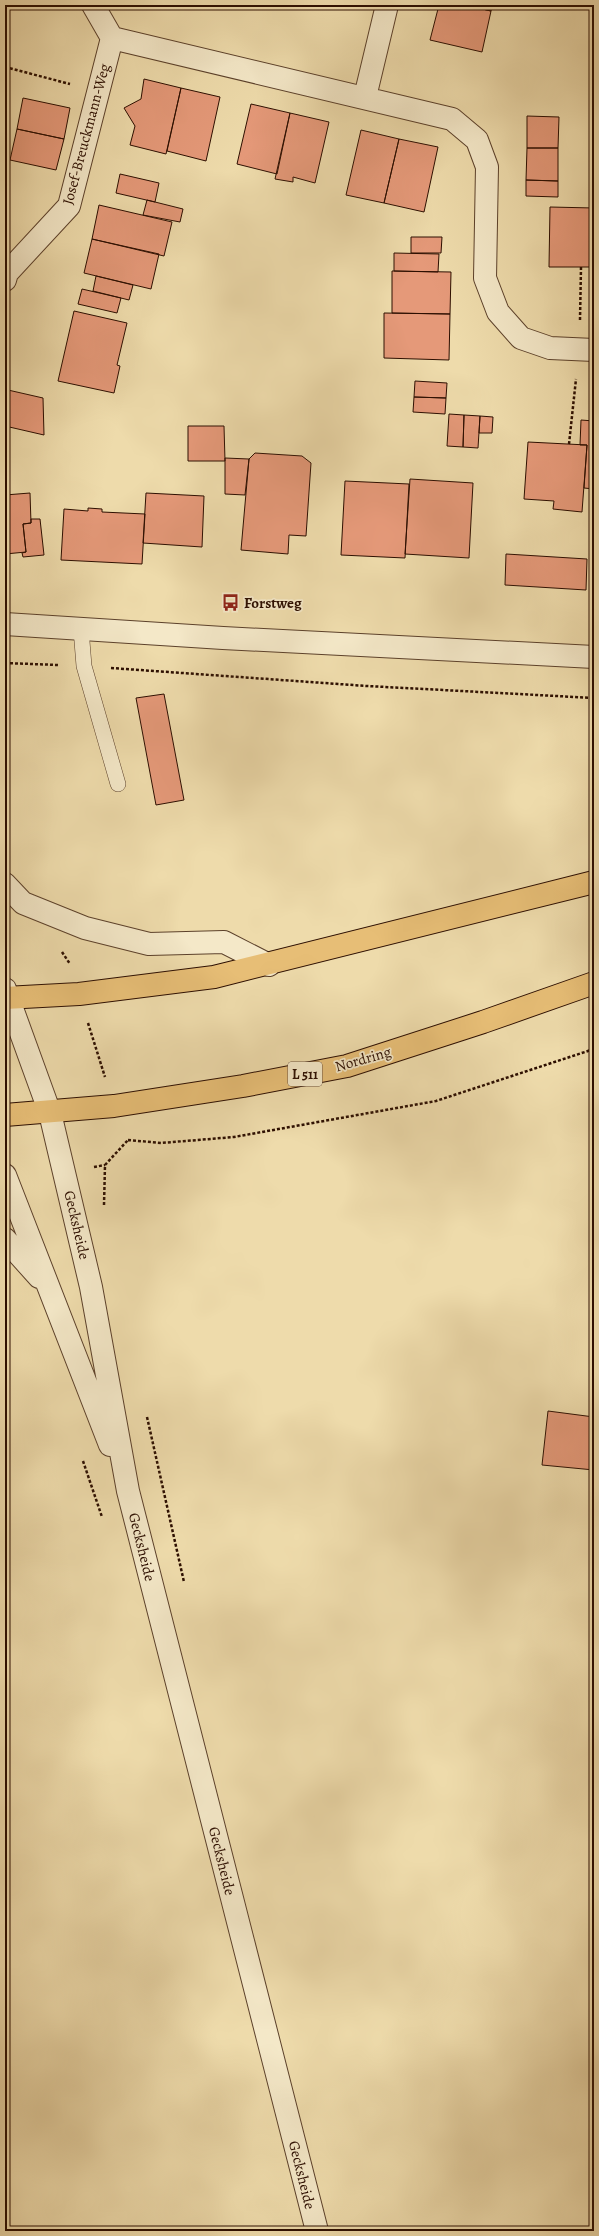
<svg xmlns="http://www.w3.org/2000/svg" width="599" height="2236" viewBox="0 0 599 2236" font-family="Alegreya,serif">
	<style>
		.building { fill: #e59979; stroke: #2c0e00 }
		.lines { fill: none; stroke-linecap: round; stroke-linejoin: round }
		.service-casing { stroke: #5c412b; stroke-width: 16 }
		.minor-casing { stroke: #5c412b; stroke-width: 24 }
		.primary-casing { stroke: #2c0e00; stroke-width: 24 }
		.path { stroke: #2c0e00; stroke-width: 2.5; stroke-dasharray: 3 2; stroke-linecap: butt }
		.service { stroke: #f4e8c8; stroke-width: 15 }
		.minor { stroke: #f4e8c8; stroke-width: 22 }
		.primary { stroke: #e7be76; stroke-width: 22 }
		.labels { text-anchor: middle; stroke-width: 3.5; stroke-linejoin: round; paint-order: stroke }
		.shield { fill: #f4e8c8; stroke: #684f3c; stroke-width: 1 }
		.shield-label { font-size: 14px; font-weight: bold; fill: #2c0e00 }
		.street-label { font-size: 15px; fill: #2c0e00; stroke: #f4e8c8 }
		.poi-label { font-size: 15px; font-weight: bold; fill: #2c0e00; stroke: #f4e8c8; text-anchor: start }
	</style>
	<rect width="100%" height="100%" fill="#eedbab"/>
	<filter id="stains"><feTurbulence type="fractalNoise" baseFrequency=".005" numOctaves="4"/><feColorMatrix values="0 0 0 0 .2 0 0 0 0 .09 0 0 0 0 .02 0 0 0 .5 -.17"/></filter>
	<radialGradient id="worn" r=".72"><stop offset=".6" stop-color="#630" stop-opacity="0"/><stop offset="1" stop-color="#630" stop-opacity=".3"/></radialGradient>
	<path class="building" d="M439,5H465L491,11L482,52L430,40Z
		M465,5H493L491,11Z
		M144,79L181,88L166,154L130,145L135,126L124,108L141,99Z
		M181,88L220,97L206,161L167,151Z
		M23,98L70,108L64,139L17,129Z
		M251,104L290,113L277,174L237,164Z
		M290,113L329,122L315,183L293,177V182L275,179Z
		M527,116L559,117L558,148H527Z
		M17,129L64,139L56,170L10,160Z
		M361,130L399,139L384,203L346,195Z
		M399,139L438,147L424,212L384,203Z
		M527,148H558V181L526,180Z
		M120,174L159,183L155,202L116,193Z
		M526,180L558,181V197L526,196Z
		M147,200L183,209L180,222L143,215Z
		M99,205L172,222L164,256L92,239Z
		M550,207L594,208V267H549Z
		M411,237H442L441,253H411Z
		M92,239L159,254L151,289L84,273Z
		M394,253L439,254L438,272L394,271Z
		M392,271L451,272L450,314L392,313Z
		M96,276L133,285L129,300L93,291Z
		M82,289L121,298L117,313L78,304Z
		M74,311L127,323L117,365L120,366L114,393L58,381Z
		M384,313L450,314L449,360L384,358Z
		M415,381L447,383L446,398L414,397Z
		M8,390L43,398L44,435L5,426V403Z
		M414,397L446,398L445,414L413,412Z
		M449,414L464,415L463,447L447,446Z
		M464,415L480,416L478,448L463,447Z
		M480,416L493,417L492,433H479Z
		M581,420L594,421V489L584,488L587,445H580Z
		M188,426H224L225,461H188Z
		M528,442L587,445L582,512L553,509L554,501L524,499Z
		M255,453L302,456L311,463L306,536L289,535L288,554L241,550L249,459Z
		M225,458L249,459L245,495L225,494Z
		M410,479L473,483L469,558L405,554Z
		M345,481L409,484L405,558L341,555Z
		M30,493L31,523L23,524L26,552L5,554V495Z
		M146,493L204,496L202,547L143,543Z
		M88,508L102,509V512L145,514L142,564L61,560L64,509L88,511Z
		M31,519H40L44,555L23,557L22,553L26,552L23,524L31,523Z
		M506,554L587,559L586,590L505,585Z
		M164,694L184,800L156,805L136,698Z
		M548,1411L594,1417V1470L542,1465Z"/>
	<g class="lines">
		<defs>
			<path id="service" d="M81,629L84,666L118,784"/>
			<path id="minor" d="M93,5L112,38L452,119L477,140L487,167L485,278L498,312L521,338L550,348L594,350
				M365,97L387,5
				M5,280L7,273L69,206L112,38
				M5,624L223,638L594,657
				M5,884L23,903L85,928L149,944L224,942L269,965
				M5,989L50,1113L91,1287L128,1491L317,2231
				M5,1175L110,1445
				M5,1239L39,1277"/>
			<path id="primary" d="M5,998L79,994L214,977L594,882
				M5,1115L114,1106L243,1086L347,1066L483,1022L594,983"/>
		</defs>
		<use href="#service" class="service-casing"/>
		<use href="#minor" class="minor-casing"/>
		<use href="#primary" class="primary-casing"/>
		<path class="path" d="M5,67L70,84
			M580,320L581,267
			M569,444L576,379
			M5,663L58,665
			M111,668L367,686L594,698
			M62,952L70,964
			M88,1023L105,1077
			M128,1140L161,1143L234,1137L436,1101L594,1049
			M94,1167L105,1165
			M104,1205L105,1165L128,1140
			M147,1417L184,1582
			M83,1461L102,1517"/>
		<use href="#service" class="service"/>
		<use href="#minor" class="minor"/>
		<use href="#primary" class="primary"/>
	</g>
	<defs>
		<symbol id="bus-bare" viewBox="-9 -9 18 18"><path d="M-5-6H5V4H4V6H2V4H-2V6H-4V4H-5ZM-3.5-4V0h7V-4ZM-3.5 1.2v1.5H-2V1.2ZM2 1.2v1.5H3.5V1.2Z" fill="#8f2418" stroke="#f4e8c8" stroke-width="2.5" paint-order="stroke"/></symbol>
	</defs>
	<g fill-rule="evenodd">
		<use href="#bus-bare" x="218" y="590" width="25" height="25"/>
	</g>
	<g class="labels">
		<rect class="shield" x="288" y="1062" width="34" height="24" rx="3"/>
		<g class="shield-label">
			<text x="305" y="1079">L 511</text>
		</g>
		<g class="street-label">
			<text transform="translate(86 134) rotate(-75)" y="5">Josef-Breuckmann-Weg</text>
			<text transform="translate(363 1059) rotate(-16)" y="5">Nordring</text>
			<text transform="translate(77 1225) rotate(77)" y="5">Gecksheide</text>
			<text transform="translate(142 1547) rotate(76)" y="5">Gecksheide</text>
			<text transform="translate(222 1861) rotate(76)" y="5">Gecksheide</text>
			<text transform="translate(302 2175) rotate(76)" y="5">Gecksheide</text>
		</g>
		<g class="poi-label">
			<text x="244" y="608">Forstweg</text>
		</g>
	</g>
	<rect width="599" height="2236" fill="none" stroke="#eedbab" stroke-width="20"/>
	<rect x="6" y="6" width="587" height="2224" fill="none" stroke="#2c0e00" stroke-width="2"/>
	<rect x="10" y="10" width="579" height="2216" fill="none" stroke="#2c0e00"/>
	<rect width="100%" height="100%" filter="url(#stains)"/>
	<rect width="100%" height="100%" fill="url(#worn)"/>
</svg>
